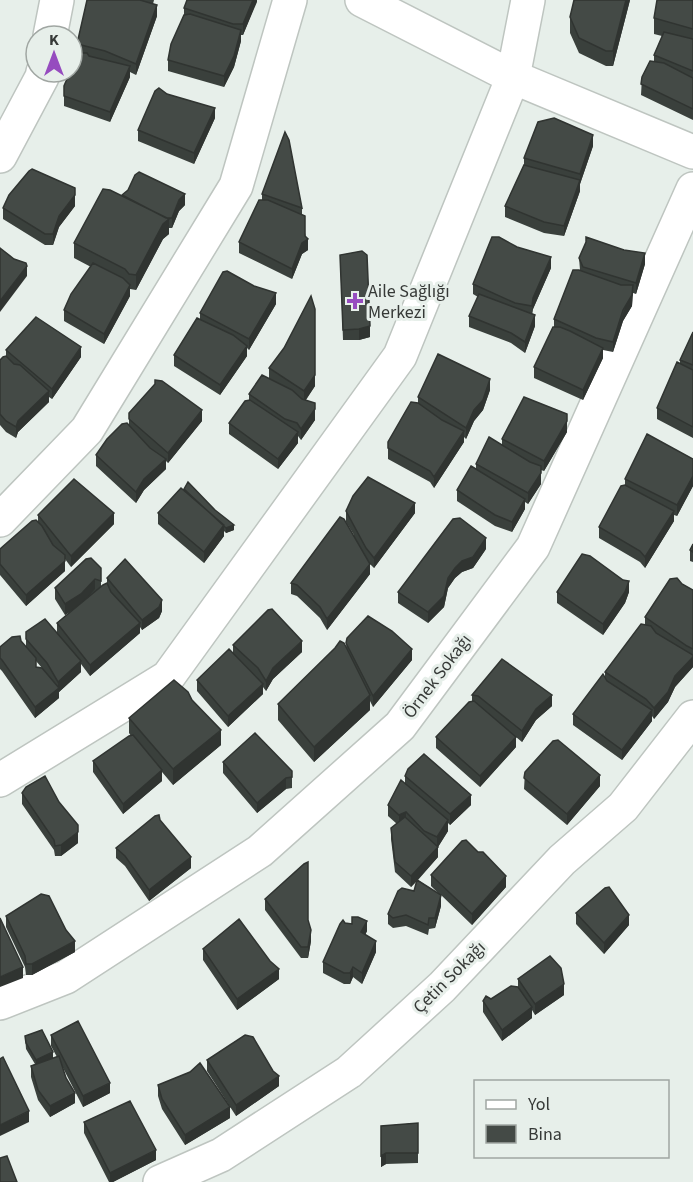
<svg xmlns="http://www.w3.org/2000/svg" width="693" height="1182" viewBox="0 0 693 1182" font-family="'Source Sans 3',sans-serif">
	<style>
		.lines { fill: none; stroke-linecap: round; stroke-linejoin: round }
		.minor-casing { stroke: #bec5c0; stroke-width: 36 }
		.minor { stroke: #fff; stroke-width: 33 }
		.wall { fill: #3a403c; fill-rule: evenodd }
		.shaded-wall { fill: #303431 }
		.building { fill: #444a46; stroke: #303431; stroke-width: 1.5 }
		.poi-dot { fill: #964cbf; stroke: #e7efea; stroke-width: 2 }
		.labels { text-anchor: middle; stroke-width: 6; stroke-linejoin: round; paint-order: stroke }
		.poi-label { font-size: 18px; fill: #363937; stroke: #e7efea; text-anchor: start }
		.street-label { font-size: 18px; fill: #363937; stroke: #e7efea }
	</style>
	<rect width="100%" height="100%" fill="#e7efea"/>
	<g class="lines">
		<defs>
			<path id="minor" d="M362,0L513,77L693,152
				M50,36L57,0
				M0,156L42,77L43,72
				M0,520L87,430L236,186L290,0
				M0,780L168,677L400,356L513,77L528,0
				M0,1003L66,977L260,851L400,726L533,547L693,189
				M160,1182L221,1155L349,1072L442,987L562,860L623,807L693,717"/>
		</defs>
		<use href="#minor" class="minor-casing"/>
		<use href="#minor" class="minor"/>
	</g>
	<path class="wall" d="M87,0H154L153,4L157,16L136,75L130,72V77L110,122L64,106V96L77,53V44Z
		M257,0L243,35H241V41L234,67L224,87L168,71V60L184,15V8Z
		M630,0L613,66H606L579,53L570,33V17Z
		M693,0V120L641,95L642,77L654,62V55L662,36L654,34V18Z
		M215,118L194,164L138,141V130Z
		M593,146L580,184V191L564,236L544,233L505,217V206L524,165V158Z
		M262,194L302,208V215L308,250L302,254L292,279L239,253V242L262,200Z
		M122,195L185,205L179,211L172,228H169V234L163,239L136,290L130,289V296L104,344L64,321V310L91,267L74,258V243L122,196Z
		M75,206L59,227L53,245H45L3,219V208Z
		M340,255L370,337L359,340H343Z
		M579,258L645,264L636,294L633,293L632,306L623,321L613,352L603,350V358L583,400L534,378V367L554,327V319L580,270Z
		M551,268L533,309L532,314L535,326L525,353L511,343L469,327V316L478,297L473,294V284Z
		M276,304L249,350L247,348V356L220,395L174,366V355L200,320V313Z
		M693,332V438L657,419V408L680,364V360Z
		M6,350L81,357L52,399L49,397V402L18,432L16,438L6,432L0,425V360L6,356Z
		M269,368L315,386L306,400L315,420L301,440L298,436V443L278,469L229,434V423L249,400V394L269,378Z
		M490,390L483,410L474,421L466,439L464,437V442L434,488L430,482L388,459V442L418,403V397Z
		M129,413L202,421L168,463L166,461V469L144,490L136,503L96,466V455L129,425Z
		M567,432L544,471L541,470V484L528,504L525,502V509L512,532L495,526L457,501V490L476,469V464L502,444V439Z
		M693,459V486L677,516L674,515V521L645,568L640,562L599,538V527L625,485V479Z
		M184,489L234,530L226,533L224,531V536L204,563L158,524V513L184,491Z
		M346,511L415,513L374,568L369,563L370,574L327,630L320,618L297,596L291,594V583L354,535L346,522Z
		M38,515L114,524L71,567L65,559V571L26,606L0,575V549L38,522Z
		M693,544V562L690,561V550Z
		M486,549L473,568L462,572L455,578L448,588L444,607L428,623L398,603V592Z
		M101,568V587L107,584V578L162,611L159,618L142,630L140,627V633L90,676L81,664V672L59,692V698L35,718L2,671L0,669V647L21,641L26,647V632L57,634V623L74,609L65,615L55,599V588ZM36,661L42,668L36,667Z
		M682,584L693,590V667L675,687L668,702L654,719L652,716V721L622,760L573,725V714L605,678V672L645,625V617Z
		M557,592H629L625,603L603,635L557,603Z
		M347,638L412,660L373,707L370,701V710L314,762L278,720V704L346,648Z
		M233,645L302,652L273,679L266,691L263,687V694L228,727L197,691V680L233,652Z
		M472,695L552,706L536,720L522,742L516,737V747L480,787L436,748V737L472,702Z
		M192,700L221,745L173,785L162,772V781L123,814L93,772V761L131,736L129,733V718Z
		M223,762L292,771V788L286,789L257,813L223,773Z
		M525,772L600,786L567,825L524,789Z
		M405,776L471,805L450,825L448,823V831L438,847V857L418,880L439,894L431,886V875L506,887L472,925L441,895V906L435,928L429,929L428,935L406,926L393,928L388,924V914L414,891L417,881L411,887L395,872L391,839V828L397,824L388,816V805L405,783Z
		M22,793L78,843L61,856H55L54,850L22,804Z
		M160,820L191,868L149,901L125,866L116,858V848Z
		M265,899L311,941L308,958H301L265,910Z
		M576,913L629,925L604,954L576,924Z
		M6,916L75,952L32,975H26L25,967L6,927Z
		M345,923L367,931L365,935L376,952L362,984L353,977L350,984H344L323,973V962Z
		M203,949L279,979L237,1010L203,960Z
		M518,979L564,995L535,1015L532,1010V1018L502,1041L483,1012V1001L491,999L518,987Z
		M51,1035L110,1093L83,1107L62,1066L75,1103L50,1117L38,1100L31,1077V1066L35,1064L26,1049L25,1036L53,1058L45,1061L57,1057L51,1046Z
		M207,1060L279,1086L236,1116L207,1071Z
		M158,1085L230,1118L185,1145L162,1109L158,1096Z
		M84,1122L156,1160L113,1182H109L84,1133Z
		M418,1123V1163L386,1164L381,1167V1126Z"/>
	<path class="shaded-wall" d="M253,0H257V2L243,35V24Z
		M626,0H630L613,66V51Z
		M157,5V16L136,75V64Z
		M241,30V41L234,67L224,87V76Z
		M130,66V77L110,122V112Z
		M215,108V118L194,164V153Z
		M593,135V146L580,184V191L564,236V226L580,181V174Z
		M185,194V205L179,211L172,228V218L179,200Z
		M75,195V206L59,227L53,245V234L59,216Z
		M169,219V234L163,239L136,290V275L163,224Z
		M308,239V250L302,254L292,279V269L302,243Z
		M645,253V264L636,294V283Z
		M551,257V268L533,309L532,317L533,298Z
		M27,266V276L0,312V301Z
		M130,285V296L104,344V334Z
		M633,285L632,306L623,321L613,352V342Z
		M276,293V304L249,350V339Z
		M535,315V326L525,353V342Z
		M370,326V337L359,340V329Z
		M247,346V356L220,395V385Z
		M81,347V357L52,399V389Z
		M603,348V358L583,400V390Z
		M315,375V386L304,402V391Z
		M490,379V390L483,410L474,421L466,439V428Z
		M49,391V402L18,432L16,438V427L18,421Z
		M315,403V420L301,440V429Z
		M202,410V421L168,463V453Z
		M567,414V432L544,471V461Z
		M464,431V442L434,488V477Z
		M298,432V443L278,469V459Z
		M166,459V469L144,490L136,503V492L144,479Z
		M541,466V484L528,504V493Z
		M693,476V486L677,516V505Z
		M525,499V509L512,532V522Z
		M415,503V513L374,568V558Z
		M674,511V521L645,568V557Z
		M114,513V524L71,567V556Z
		M224,525V536L204,563V552Z
		M234,525V530L226,533V528Z
		M486,538V549L473,568L462,572L455,578L448,588L444,607L428,623V612L455,568Z
		M65,561V571L26,606V595Z
		M370,564V574L327,630V619Z
		M95,579V589L81,605L65,615V604Z
		M629,581V592L625,603L603,635V624Z
		M162,600V611L159,618L142,630V620Z
		M140,623V633L90,676V665Z
		M302,641V652L273,679L266,691V681L273,668Z
		M412,649V660L373,707V696Z
		M693,657V667L675,687L668,702L654,719V708L675,676Z
		M81,661V672L59,692V698L35,718V707L58,688V682Z
		M263,684V694L228,727V716Z
		M370,695V710L314,762V747Z
		M552,695V706L536,720L522,742V731L536,709Z
		M652,710V721L622,760V750Z
		M221,730V745L173,785V769Z
		M516,737V747L480,787V776Z
		M162,770V781L123,814V804Z
		M600,775V786L567,825V814Z
		M286,778V789L257,813V803Z
		M471,795V805L450,825V814Z
		M406,812V823L399,826V815Z
		M448,820V831L438,847V857L411,887V876L437,848V837Z
		M78,832V843L61,856V845Z
		M191,857V868L149,901V890Z
		M506,876V887L472,925V914Z
		M441,895V906L435,928V918Z
		M629,915V925L604,954V943Z
		M367,921V931L361,943V932Z
		M311,930V941L308,958V947Z
		M75,941V952L32,975V964Z
		M376,941V952L362,984V973Z
		M23,967V978L0,987V977Z
		M353,967V977L350,984V973Z
		M279,969V979L237,1010V999Z
		M564,984V995L535,1015V1004Z
		M532,1007V1018L502,1041V1030Z
		M53,1052V1058L36,1065V1060Z
		M279,1076V1086L236,1116V1105Z
		M110,1083V1093L83,1107V1096Z
		M75,1093V1103L50,1117V1106Z
		M230,1107V1118L185,1145V1135Z
		M29,1111V1122L0,1136V1125Z
		M156,1150V1160L113,1182H110V1173Z
		M386,1153V1164L381,1167V1156Z"/>
	<path class="building" d="M87,0H140L157,5L136,64L105,51L77,44Z
		M187,0H253L243,24H233L184,8Z
		M574,0H626L613,51H606L579,38L570,17Z
		M657,0H693V29L654,18Z
		M190,14L241,30L234,56L224,76L168,60L171,44L184,15Z
		M664,32L693,39V71L654,55Z
		M77,53H87L89,56L130,66L110,112L64,96V86L70,72H72V66Z
		M650,61L664,63L693,78V109L641,84L642,77Z
		M159,88L167,94L215,108L194,153L138,130L155,91Z
		M554,118L593,135L580,174L524,158L538,122Z
		M285,132L289,140L302,208L262,194Z
		M524,165L580,180L564,226L544,222L505,206Z
		M32,169L75,188V195L59,216L53,234H45L3,208L9,195L29,171Z
		M139,172L185,194L179,200L172,218H166L122,195L128,190L135,175Z
		M103,189L110,190L169,219L163,224L136,275L129,274L125,269L74,243Z
		M259,200H268L305,216V236L308,239L302,243L292,269L239,242Z
		M492,237H499L517,247L551,257L533,298L532,306L515,303L473,284Z
		M586,237L624,250L645,253L636,283L583,267L579,258L586,242Z
		M0,248L14,259L26,263L27,266L0,301Z
		M362,251L367,255L370,326L359,329L343,330L340,255Z
		M93,263L123,278L130,285L104,334L64,310L71,294Z
		M573,270H579L621,285H633L632,295L623,310L613,342L596,338L554,319Z
		M227,271L254,286L276,293L249,339L200,313L223,272Z
		M479,294L535,315L525,342L511,333L469,316Z
		M311,296L315,309V375L304,391L269,368L284,348Z
		M36,317L81,347L52,389L6,350Z
		M197,318L233,335L247,346L220,385L174,355Z
		M553,327H560L570,331L603,348L583,390L534,367Z
		M693,332V365L680,360Z
		M438,354L490,379L483,400L474,410L466,428L418,397Z
		M6,356L14,364L20,365L49,391L18,421L16,427L6,421L0,414V360L3,357Z
		M677,362L693,370V427L657,408Z
		M262,375L292,390L302,399L315,403V409L301,429L297,423L285,419L249,394Z
		M155,380L162,381L202,410L168,453L129,419V413L155,384Z
		M524,397L567,414V421L544,461L502,439Z
		M250,400L298,432L278,459L229,423L245,401Z
		M411,402L418,403L442,420L464,431L434,477L430,471L388,448V442Z
		M127,423L150,448L166,459L144,479L136,492L96,455L107,439L122,424Z
		M647,434L693,459V476L677,505L625,479Z
		M489,437L530,462L541,466V473L528,493L476,464Z
		M471,466L525,499L512,522L495,515L457,490Z
		M368,477L415,503L374,558L366,548L346,511L353,496Z
		M74,479L114,513L71,556L38,515Z
		M188,482L215,510L234,525L226,528L184,489Z
		M625,485L674,511L645,557L640,551L599,527L621,486Z
		M181,488L224,525L204,552L158,513Z
		M340,517L344,519L370,564L327,619L320,607L297,585L291,583Z
		M460,518L486,538L473,557L462,561L455,568L448,578L444,596L428,612L398,592L453,519Z
		M36,520L42,526L53,545L65,555V561L26,595L0,564V549L32,521Z
		M693,544V552L690,550Z
		M582,554L590,556L623,580L629,581L625,592L603,624L557,592Z
		M91,558L101,568V581L95,579L81,594L65,604L55,588L86,559Z
		M125,559L162,600L159,607L142,620L107,578Z
		M677,578L682,584L693,590V649L687,646L645,617L670,579Z
		M107,583L111,592L140,623L90,665L57,623L103,585Z
		M272,609L302,641L273,668L266,681L258,668L233,645L268,610Z
		M368,616L392,631L412,649L373,696L346,643L347,638Z
		M45,619L81,661L58,682L47,663L26,639V632Z
		M641,624L651,626L656,633L693,655V657L675,676L668,692L654,708L646,699L605,672Z
		M20,636L21,641L36,658V667L42,668L59,688L35,707L2,660L0,658V647L12,637Z
		M340,641L344,643L370,695L314,747L278,704L335,648Z
		M229,649L263,684L228,716L197,680Z
		M502,659L552,695L536,709L522,731L478,696L472,695Z
		M603,674L607,681L652,710L622,750L573,714Z
		M174,680L188,692L192,700L221,730L173,769L129,718Z
		M474,701L516,737L480,776L436,737L469,702Z
		M255,733L292,771V777L286,778L257,803L223,762Z
		M133,735L162,770L123,804L93,761L129,736Z
		M558,740L600,775L567,814L524,778L525,772L553,741Z
		M424,754L471,795L450,814L405,776L408,769Z
		M45,776L59,802L78,825V832L61,845L55,846L54,840L22,793L26,787Z
		M401,780L448,820L437,837L424,831L406,812L399,815L388,805Z
		M159,815L160,820L191,857L149,890L125,856L116,848L155,816Z
		M405,817L438,847L411,876L395,862L391,828Z
		M466,840L478,852H483L506,876L472,914L431,875L462,841Z
		M308,862V920L311,930L308,947H301L265,899L304,864Z
		M417,880L441,895L435,918H429L428,925L406,915L393,918L388,914L398,891L402,888L414,891Z
		M609,887L629,915L604,943L576,913L605,888Z
		M41,894L49,896L66,930L75,941L32,964H26L25,956L6,916Z
		M352,917H358L367,921L361,932L376,941L362,973L353,967L350,973H344L323,962L340,924L343,920L345,923L352,924Z
		M0,918L23,967L0,977Z
		M239,919L270,961L279,969L237,999L203,949Z
		M550,956L561,968L564,984L535,1004L518,979Z
		M511,986L518,987L532,1007L502,1030L483,1001L486,996L491,999Z
		M78,1021L110,1083L83,1096L51,1035Z
		M42,1030L53,1052L36,1060L26,1043L25,1036Z
		M245,1035L253,1037L273,1071L279,1076L236,1105L207,1060Z
		M59,1056L66,1078L75,1093L50,1106L38,1090L31,1066Z
		M3,1057L29,1111L0,1125V1059Z
		M200,1063L230,1107L185,1135L162,1099L158,1085L190,1072Z
		M130,1101L156,1150L110,1173L84,1122Z
		M418,1123V1153H386L381,1156V1126Z
		M7,1156L17,1182H0V1158Z"/>
	<path class="poi-dot" d="M352 292h6v6h6v6h-6v6h-6v-6h-6v-6h6z"/>
	<g class="labels">
		<g class="poi-label">
			<text x="368" y="297">Aile Sağlığı<tspan x="368" dy="21">Merkezi</tspan></text>
		</g>
		<g class="street-label">
			<text transform="translate(437 676) rotate(-53)" y="6">Örnek Sokağı</text>
			<text transform="translate(449 977) rotate(-45)" y="6">Çetin Sokağı</text>
		</g>
	</g>
	<rect x="474" y="1080" width="195" height="78" fill="#e7efea" stroke="#a0a6a2" stroke-width="1.5"/>
	<rect x="486" y="1100" width="30" height="9" fill="#ffffff" stroke="#a0a6a2" stroke-width="1.5"/>
	<text x="528" y="1110" font-size="18" fill="#363937">Yol</text>
	<rect x="486" y="1125" width="30" height="18" fill="#444a46" stroke="#a0a6a2" stroke-width="1.5"/>
	<text x="528" y="1140" font-size="18" fill="#363937">Bina</text>
	<g transform="translate(54 54)"><circle r="28" fill="#e7efea" stroke="#a0a6a2" stroke-width="1.5"/>
	<path d="M0-4.5L10 22L0 15L-10 22Z" fill="#964cbf"/>
	<text y="-9" font-size="16" font-weight="bold" text-anchor="middle" fill="#363937">K</text>
	</g>
</svg>
